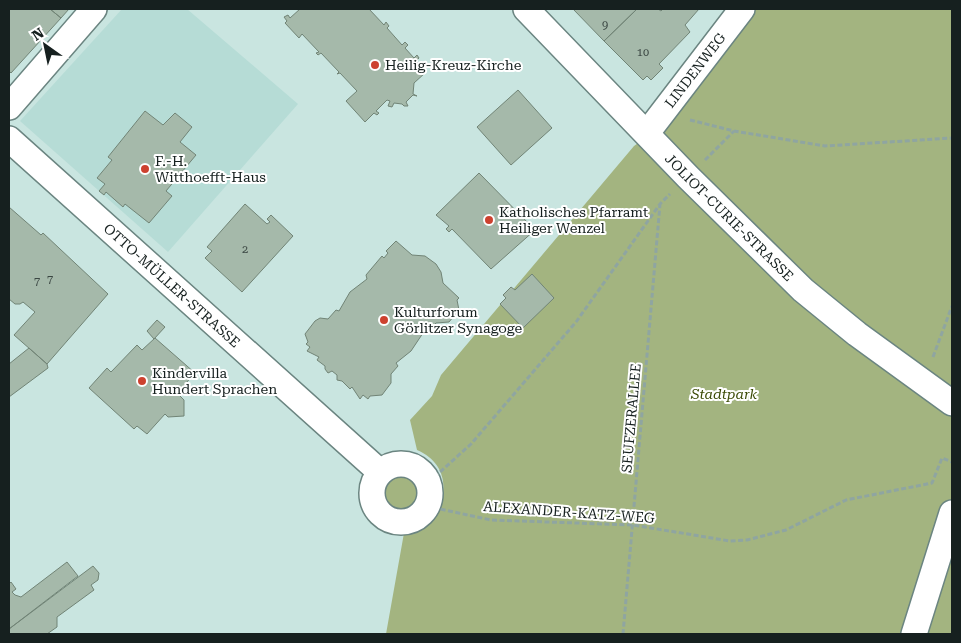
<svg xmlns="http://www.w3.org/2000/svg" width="961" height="643" viewBox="0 0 961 643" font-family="'Roboto Serif',serif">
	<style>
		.built { fill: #b6dcd6 }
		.green { fill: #a3b480 }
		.building { fill: #a5b9aa; stroke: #718476 }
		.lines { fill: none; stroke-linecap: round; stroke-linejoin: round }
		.minor-casing { stroke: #6b8581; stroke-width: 28 }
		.path { stroke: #8fa5a1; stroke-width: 3; stroke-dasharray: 5 2.5; stroke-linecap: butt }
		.minor { stroke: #fff; stroke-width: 25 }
		.poi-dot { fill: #cd412f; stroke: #fff; stroke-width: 2 }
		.labels { text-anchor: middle; stroke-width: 4; stroke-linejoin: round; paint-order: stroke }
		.number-label { font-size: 11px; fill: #3a4642 }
		.poi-label { font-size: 14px; fill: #16201f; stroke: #fff; text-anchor: start }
		.street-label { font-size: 14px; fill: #16201f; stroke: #fff }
		.park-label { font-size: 14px; font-style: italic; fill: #3a4a04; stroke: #fff }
	</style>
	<rect width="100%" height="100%" fill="#c9e5e0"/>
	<path class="built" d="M122,9H187L298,104L168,252L20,121Z"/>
	<path class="green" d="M754,9H952V634H386L404,533C447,523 460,468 417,450L410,420L432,396L441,375L634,146L666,123Z
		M382 492a19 19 0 1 1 38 0a19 19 0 1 1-38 0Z"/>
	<path class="building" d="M9,9H50L61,18L11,73L9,71Z
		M50,9H69L61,18Z
		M300,9H369L384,25L386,22L389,26L387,28L402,45L405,42L408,45L405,48L414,58L417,55L419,58L416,61L419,63L417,66L425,73L414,83L413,94L417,96L413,95L406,102L408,106H404L402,104L394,103L392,107L388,106L390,101L387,100L376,111L379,113L377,115L374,113L365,122L346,101L357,91L340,73L337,74L339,72L321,53L318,55L316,53L319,52L302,34L299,38L285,23L287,21L284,17L288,15L290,18Z
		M573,9H637L604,41Z
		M637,9H658L661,11L663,9H699L685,25L690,32L659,64L663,68L651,80L647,76L643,80L604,41Z
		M518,90L552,128L511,165L477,127Z
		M145,111L163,125L175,113L192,127L180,142L196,155L166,191L172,196L149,223L125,204L123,207L106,192L104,195L99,191L105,184L97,178L112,160L108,157Z
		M479,173L535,230L491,269L452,229L449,232L446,229L449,226L436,215Z
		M245,204L267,224L270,222L267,219L271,215L293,236L242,292L205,258L212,251L207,247Z
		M9,207L41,235L43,233L108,294L47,364L14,335L35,312L23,302L20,304H15L9,299Z
		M396,241L412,255L425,256L436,264L441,272L443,283L459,298L457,300L459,310L449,322L436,323L429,330H425L411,351L396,363L398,366L391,374V383L382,395L370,396L368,399L363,395L360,399L352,387L350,389L342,381L337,380V375L332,371L328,373L325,369V366L317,360L319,357L307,351L310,347L306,344L308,342L305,334L315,321L320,318L328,319L336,310L339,311L350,292L367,279L366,275L382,256L384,258L388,253L386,251Z
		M532,274L554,298L523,328L500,304L506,298L503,295L511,287L515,290Z
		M157,320L165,327L154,339L147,331Z
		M155,338L195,373L177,393L184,400V416L168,417L165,414L147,434L137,426L134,429L89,388L107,368L111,372L137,345L142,350Z
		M29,348L47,364L48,368L9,397V364Z
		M67,562L78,576L9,629V584L11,582L16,589L12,592L15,595L21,597Z
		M93,566L99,573L98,580L91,585L94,590L57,617V627L47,634H9V629Z"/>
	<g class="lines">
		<defs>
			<g id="minor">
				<path id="s1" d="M526,9L688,177L803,290L857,334L952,403"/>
				<path d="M9,107L94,9"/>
				<path id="s2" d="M647,133L742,9"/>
				<path id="s3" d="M9,139L380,472"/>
				<circle cx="401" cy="493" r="29"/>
				<path d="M914,634L952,513"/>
			</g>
		</defs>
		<use href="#minor" class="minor-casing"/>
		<path class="path" d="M690,120L734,131L825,146L952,138
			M705,160L734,131
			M933,357L952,306
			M429,482L471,444L576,322L660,204L670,194
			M426,506L491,520L633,525L730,541L747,540L786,530L846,500L932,483L942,458L952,462
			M623,634L660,204"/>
		<use href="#minor" class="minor"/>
	</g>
	<g class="poi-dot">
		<circle cx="375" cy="65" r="5"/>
		<circle cx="145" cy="169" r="5"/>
		<circle cx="489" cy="220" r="5"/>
		<circle cx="384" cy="320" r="5"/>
		<circle cx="142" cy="381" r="5"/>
	</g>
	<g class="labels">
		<g class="number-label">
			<text x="605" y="29">9</text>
			<text x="643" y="56">10</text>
			<text x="245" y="253">2</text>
			<text x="50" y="283">7</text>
			<text x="37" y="285">7</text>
		</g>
		<g class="poi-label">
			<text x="385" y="70">Heilig-Kreuz-Kirche</text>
			<text x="155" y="166">F.-H.<tspan x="155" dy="16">Witthoefft-Haus</tspan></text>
			<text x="499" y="217">Katholisches Pfarramt<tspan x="499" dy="16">Heiliger Wenzel</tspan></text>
			<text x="394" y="317">Kulturforum<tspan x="394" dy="16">Görlitzer Synagoge</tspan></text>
			<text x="152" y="378">Kindervilla<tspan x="152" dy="16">Hundert Sprachen</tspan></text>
		</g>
		<g class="street-label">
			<text dy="5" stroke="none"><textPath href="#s2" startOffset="79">LINDENWEG</textPath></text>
			<text dy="5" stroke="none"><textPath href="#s1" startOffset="291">JOLIOT-CURIE-STRASSE</textPath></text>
			<text dy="5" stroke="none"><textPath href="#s3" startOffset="219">OTTO-MÜLLER-STRASSE</textPath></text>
			<text transform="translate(631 418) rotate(-85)" y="5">SEUFZERALLEE</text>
			<text transform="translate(569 512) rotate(4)" y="5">ALEXANDER-KATZ-WEG</text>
		</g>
		<g class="park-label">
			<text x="724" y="399">Stadtpark</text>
		</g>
	</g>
	<rect width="961" height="643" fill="none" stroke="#16201f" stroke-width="20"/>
	<g transform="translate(45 45) rotate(327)" stroke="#ffffff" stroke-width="4" paint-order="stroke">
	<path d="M0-4L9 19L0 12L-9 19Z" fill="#16201f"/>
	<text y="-8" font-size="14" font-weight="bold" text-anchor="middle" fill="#16201f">N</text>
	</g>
</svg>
